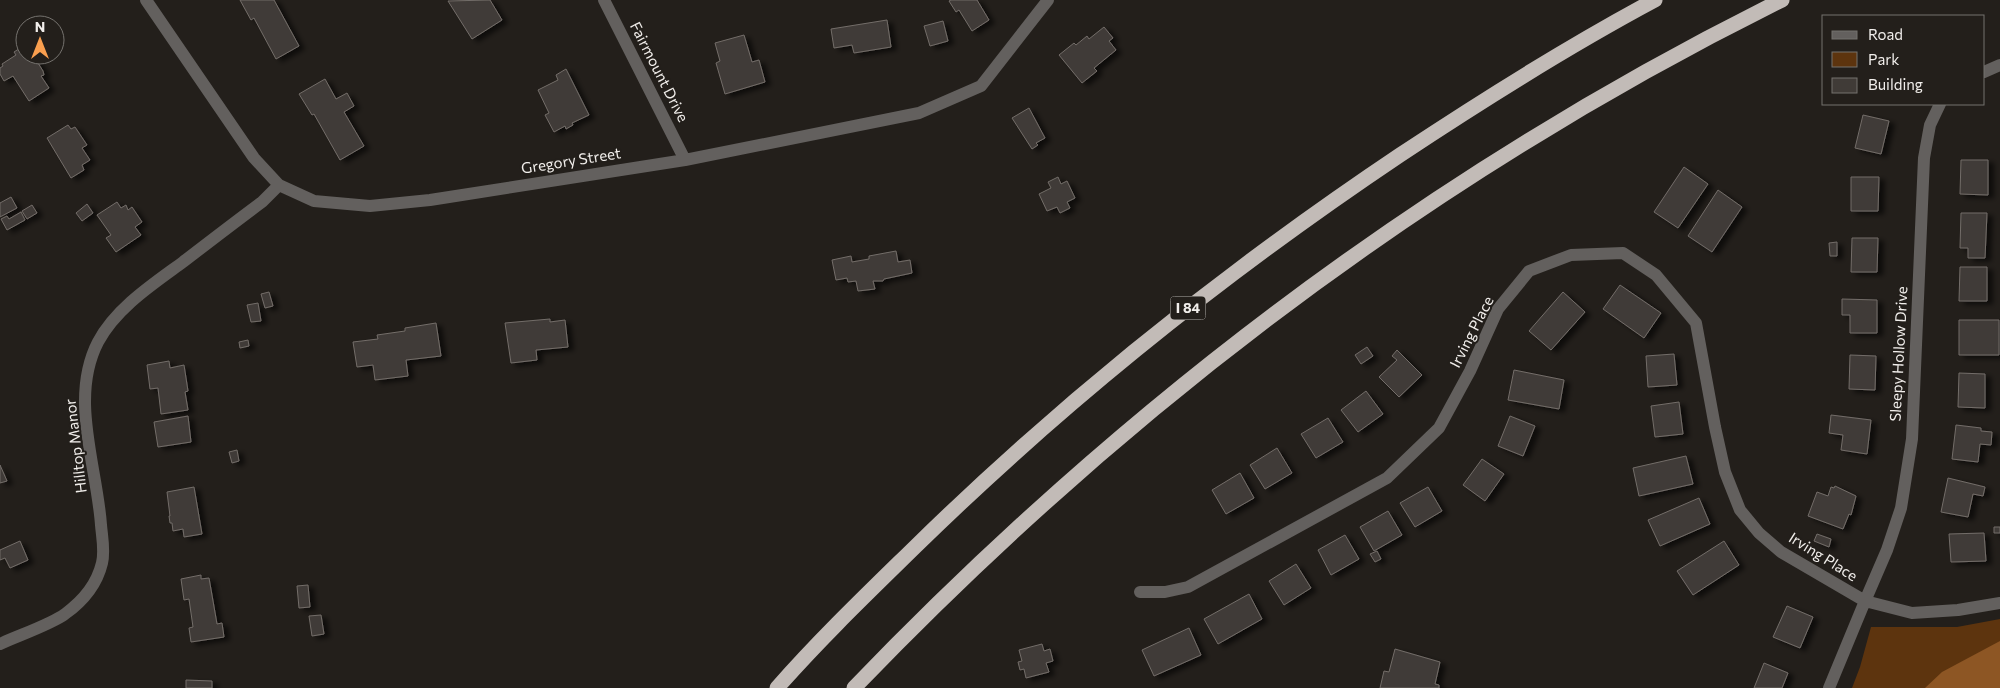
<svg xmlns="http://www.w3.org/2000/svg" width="2000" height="688" viewBox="0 0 2000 688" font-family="Commissioner,sans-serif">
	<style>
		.green { fill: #5d340e }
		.water { fill: #8d5624 }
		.building { fill: #403b37; stroke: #736d69; filter: url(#shadow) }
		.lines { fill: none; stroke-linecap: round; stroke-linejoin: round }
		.minor { stroke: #63605e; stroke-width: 12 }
		.highway { stroke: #c2bbb7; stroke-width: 15 }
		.labels { text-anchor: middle; stroke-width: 4; stroke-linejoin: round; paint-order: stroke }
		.shield { fill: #231f1b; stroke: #b3b0ad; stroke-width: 1 }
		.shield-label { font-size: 14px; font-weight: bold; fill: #f1eeeb }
		.street-label { font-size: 15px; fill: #f1eeeb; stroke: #231f1b }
	</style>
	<defs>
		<filter id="shadow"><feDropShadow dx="5.5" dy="3" stdDeviation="2.5" flood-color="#0009"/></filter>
	</defs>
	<rect width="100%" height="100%" fill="#231f1b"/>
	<path class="green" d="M2000,619V688H1852L1860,667L1871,627H1957Z"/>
	<path class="water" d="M2000,641V688H1925L1942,672Z"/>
	<path class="building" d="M240,0H274L299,46L276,59L254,18L251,20Z
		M490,0L502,20L472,39L448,1Z
		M951,0H977L989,20L972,31L959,10L956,12L949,1Z
		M887,20L891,47L854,53L852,45L834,48L831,29Z
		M943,21L948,41L930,46L924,26Z
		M1104,27L1113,38L1109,41L1116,50L1094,68L1097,71L1082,83L1059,55L1074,43L1076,45L1087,36L1089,39Z
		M744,35L752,62L759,60L765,82L725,94L716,63L720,61L715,43Z
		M25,45V55H33L43,71L44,75L41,76L49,88L29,101L13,76L4,81L0,74V68L3,66L2,64L16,55L14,52Z
		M566,69L589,115L572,123L573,125L566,129L565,126L554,132L545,115L549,113L538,90L558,80L556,75Z
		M325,79L336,99L347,93L354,106L344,112L364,146L340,160L314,114L312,115L299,94Z
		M1029,108L1045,138L1036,143L1038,145L1032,149L1012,118Z
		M1863,115L1889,121L1881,154L1855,148Z
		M68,125L71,129L75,127L87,145L82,148L90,160L82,165L84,170L71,178L47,138Z
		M1961,160H1988V195L1960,194Z
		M1684,167L1708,184L1678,228L1654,212Z
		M1058,177L1061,184L1067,181L1075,198L1067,202L1070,208L1060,213L1057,207L1047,211L1039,194L1051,188L1048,182Z
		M1851,177H1879L1878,211H1851Z
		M1718,190L1742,207L1712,252L1688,236Z
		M11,197L17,208L0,217V203Z
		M117,202L121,208L126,205L128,210L132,207L142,222L135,227L141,235L116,252L106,238L111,235L97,215Z
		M87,204L93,213L82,221L76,213Z
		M32,205L37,213L27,219L22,211Z
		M21,212L25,220L7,230L1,219L7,216L9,219Z
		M1961,213H1987L1985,258H1968V248H1960Z
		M1852,238H1878L1877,272H1851Z
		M1837,242V256H1830L1829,243Z
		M896,251L898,262L910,260L912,273L884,279L883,281H873L875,289L858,291L856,281L848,282L847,278L836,280L832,260L851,256L852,262L869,259V256Z
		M1960,267H1987V301H1959Z
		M1620,285L1661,313L1644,338L1603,309Z
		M269,292L273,306L265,308L261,294Z
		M1563,292L1585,312L1551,350L1529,331Z
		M1842,299L1877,300V333H1850V315H1842Z
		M258,303L261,321L251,322L247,305Z
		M550,319V322L565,320L568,347L536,350L537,360L511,363L505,323Z
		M1959,320H1999V355H1959Z
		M436,323L441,356L406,360L408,376L375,380L373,365L357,367L353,342L378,339L377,335L405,331V328Z
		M248,340L249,346L240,348L239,342Z
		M1367,347L1373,356L1361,364L1355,355Z
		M1397,350L1422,375L1399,397L1379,377L1397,360L1392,356Z
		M1674,354L1677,385L1648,387L1646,356Z
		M1850,355L1876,356L1875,390L1849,389Z
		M169,361L170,368L184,365L188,391L185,392L188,410L161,414L158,388L150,389L147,365Z
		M1514,370L1564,380L1559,409L1508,400Z
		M1959,373L1985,374V408L1958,407Z
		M1366,391L1383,414L1358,432L1341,410Z
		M1679,402L1683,434L1655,437L1651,406Z
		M1831,415L1871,420L1867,454L1841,450L1843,435L1829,433Z
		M188,416L191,442L158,447L154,422Z
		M1510,416L1535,426L1523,456L1498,446Z
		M1328,418L1343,442L1316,458L1301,434Z
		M1956,425L1981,428V431L1992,432L1991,445L1980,444L1978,462L1952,459Z
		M1277,448L1292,473L1265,489L1250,465Z
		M237,450L239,461L232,463L229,452Z
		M1686,456L1693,484L1639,496L1633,468Z
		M1482,459L1504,474L1485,501L1463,485Z
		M0,465L7,481L0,483Z
		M1240,473L1254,498L1226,514L1212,490Z
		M1948,478L1985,487L1983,496L1973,494L1968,517L1941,512Z
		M1835,486L1856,496L1851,515L1849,514L1843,529L1808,516L1817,492L1828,496L1831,487L1834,488Z
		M194,487L202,534L184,537L183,529L173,531L172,523H170L169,516H170L167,492Z
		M1428,487L1442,511L1415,527L1400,503Z
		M1699,498L1710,524L1660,546L1648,520Z
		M1388,511L1402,535L1374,551L1360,527Z
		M1994,527H2000V533H1994Z
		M1984,533L1986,561L1951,562L1949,534Z
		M1817,534L1831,539L1829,547L1814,541Z
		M1345,535L1359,559L1331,575L1318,550Z
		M20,541L28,560L10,568L5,558L0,560V550Z
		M1724,541L1739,565L1693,595L1677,571Z
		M1377,551L1381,559L1375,562L1370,554Z
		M1296,564L1311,588L1284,605L1269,581Z
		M201,575V579L209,578L217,624L222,623L224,637L191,642L189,628L193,627L189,599L184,600L181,579Z
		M308,585L310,607L299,608L297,586Z
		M1249,594L1262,619L1218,644L1204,619Z
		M1787,606L1813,617L1800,648L1773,637Z
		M321,615L324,634L312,636L309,616Z
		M1189,628L1201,655L1154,676L1142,650Z
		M1042,644L1044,651L1050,649L1053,661L1046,663L1049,672L1026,678L1024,669L1020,670L1018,662L1022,661L1019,650Z
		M1395,649L1440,662L1435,684L1439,685V688H1380L1384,671L1389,672Z
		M1764,663L1788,673L1782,688H1754Z
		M186,680L212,681V688H186Z"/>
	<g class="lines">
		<path class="minor" d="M146,0L254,158L279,185L314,201L370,206L430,200L685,160L919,113L981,86L1048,0
			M604,0L685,160
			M1984,72L2000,65
			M1940,104L1930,125L1924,158L1912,439L1901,508L1887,550L1865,601L1912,613L1958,610L2000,603
			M1140,592H1165L1188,587L1387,478L1439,428L1470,371L1498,309L1529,271L1571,255L1623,253L1656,275L1696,323L1715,427L1725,472L1740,510L1759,533L1781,552L1865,601L1829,688
			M0,644C17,636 52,624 65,614C83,601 97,584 102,563C105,551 102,537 101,525C97,466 69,398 98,342C116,308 153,284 183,262C209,242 235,222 262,202L279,185"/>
		<path class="highway" d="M777,688C820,639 868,593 915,547C1064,401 1227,271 1400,155C1483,100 1567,47 1655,0
			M854,688C1123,408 1433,173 1782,0"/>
	</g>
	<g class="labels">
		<rect class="shield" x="1170.5" y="296.5" width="35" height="23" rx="4"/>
		<g class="shield-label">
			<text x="1188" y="313">I 84</text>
		</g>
		<g class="street-label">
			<text transform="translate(659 72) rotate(63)" y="5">Fairmount Drive</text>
			<text transform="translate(571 161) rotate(-9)" y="5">Gregory Street</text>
			<text transform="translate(1472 332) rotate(-63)" y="5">Irving Place</text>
			<text transform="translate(1899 354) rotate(-87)" y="5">Sleepy Hollow Drive</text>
			<text transform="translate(76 446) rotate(-97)" y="5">Hilltop Manor</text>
			<text transform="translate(1823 557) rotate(32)" y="5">Irving Place</text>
		</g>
	</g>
	<rect x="1822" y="15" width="162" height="90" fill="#231f1b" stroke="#75726e"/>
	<rect x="1832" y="31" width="25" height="8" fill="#63605e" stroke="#75726e"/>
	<text x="1868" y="40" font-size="15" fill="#f1eeeb">Road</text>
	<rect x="1832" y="52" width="25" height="15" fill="#5d340e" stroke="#75726e"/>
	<text x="1868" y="65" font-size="15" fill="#f1eeeb">Park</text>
	<rect x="1832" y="78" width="25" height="15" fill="#403b37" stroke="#75726e"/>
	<text x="1868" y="90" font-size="15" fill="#f1eeeb">Building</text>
	<g transform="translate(40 40)"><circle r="24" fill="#231f1b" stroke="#75726e"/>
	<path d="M0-4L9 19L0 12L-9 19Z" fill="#fa9f4f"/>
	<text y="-8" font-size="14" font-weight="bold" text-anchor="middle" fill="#f1eeeb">N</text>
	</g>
</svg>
